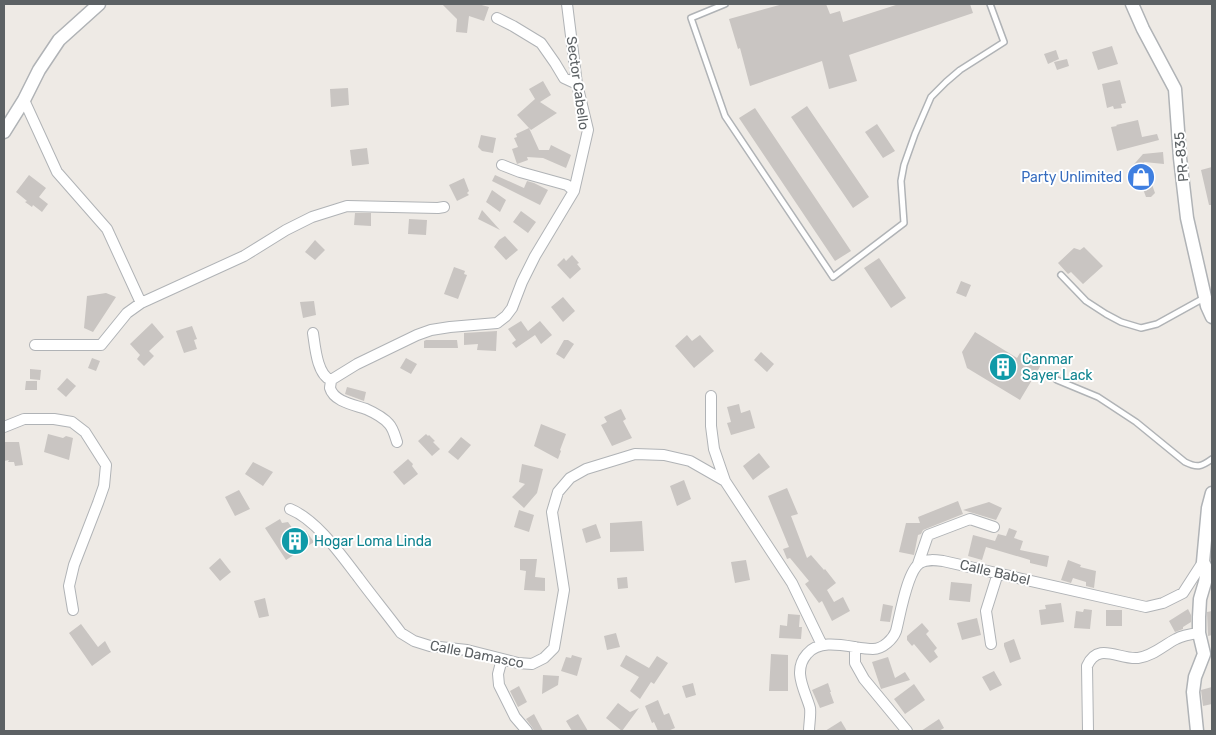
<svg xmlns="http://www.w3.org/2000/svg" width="1216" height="735" viewBox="0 0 1216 735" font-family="Rubik,sans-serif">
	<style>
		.building { fill: #c9c5c2 }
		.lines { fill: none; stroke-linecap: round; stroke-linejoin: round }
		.service-casing { stroke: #b0b3b6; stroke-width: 8 }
		.minor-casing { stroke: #b0b3b6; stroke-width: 12 }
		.tertiary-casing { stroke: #b0b3b6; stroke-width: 15 }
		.service { stroke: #fff; stroke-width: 5 }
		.minor { stroke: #fff; stroke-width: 10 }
		.tertiary { stroke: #fff; stroke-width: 12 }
		.labels { text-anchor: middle; stroke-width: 4; stroke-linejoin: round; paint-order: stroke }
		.street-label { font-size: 14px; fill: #5c6164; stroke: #fff }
		.shop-label { font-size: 14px; fill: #366cbe; stroke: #fff; text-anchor: end }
		.culture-label { font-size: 14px; fill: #0d838f; stroke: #fff; text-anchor: start }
	</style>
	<rect width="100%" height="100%" fill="#eeeae5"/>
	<path class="building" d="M442,4H478L489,7L484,21L469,16L467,33L456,32L457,19Z
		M783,4H826L830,14L840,11L843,22L899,4H970L973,13L849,55L857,81L829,89L822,61L750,86L740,48L738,49L729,19Z
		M1112,46L1118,64L1098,70L1092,52Z
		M1056,50L1059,59L1048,64L1044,54Z
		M1067,59L1069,66L1057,70L1054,62Z
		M1120,80L1126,103L1121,104L1122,108L1114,109L1113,106L1107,108L1102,84Z
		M543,81L551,95L540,102L557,113L531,130L529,128L539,150H549L551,145L571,155L566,168L543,158L527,157L528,160L517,164L512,149L518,147L514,138L517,137L516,134L529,128L517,115L535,99L529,89Z
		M348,88L349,105L331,107L330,89Z
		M807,106L869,197L853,208L791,117Z
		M755,108L851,251L835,261L739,118Z
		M1138,120L1142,137L1157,134L1159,140L1117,151L1111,127L1117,126L1116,125Z
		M877,124L895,151L883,158L865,132Z
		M481,135L496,138L493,153L482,151L478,147Z
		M367,148L369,164L352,166L350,150Z
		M1163,152L1164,164L1144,162L1155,193L1151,197H1146L1140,181L1133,180L1129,170L1143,154Z
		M1212,167V205H1209L1201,170Z
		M29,175L46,188L39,197L48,204L42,212L33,205L32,207L25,202L27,201L16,192Z
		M495,175L524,188L527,181L534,183L548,190L540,205L492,181Z
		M464,178L469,191L467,193L469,195L457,201L449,185Z
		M492,190L506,200L500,212L486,202Z
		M482,210L500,230L478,219Z
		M521,211L536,222L528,233L513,222Z
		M355,213H371V226L354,225Z
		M409,219L427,220L426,235L408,234Z
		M505,236L518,250L506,260L494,247L499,240Z
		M315,240L325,250L315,260L305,252Z
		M1084,247L1103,266L1083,284L1071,272L1068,274L1058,263L1074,248L1080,250Z
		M572,255L579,263L577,264L581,269L570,279L557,265L564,258L566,261Z
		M879,258L906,298L891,308L864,268Z
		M454,267L465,271L464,274L467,275L458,299L444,294Z
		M961,281L971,285L966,297L956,293Z
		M106,293L116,297L93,332L84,328L87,296Z
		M563,297L575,311L563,322L551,307Z
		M314,301L316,315L303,318L300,302Z
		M521,321L528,331L540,321L552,335L541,344L535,335L516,348L512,343L516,340L508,329Z
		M152,323L164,337L149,351L154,356L144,366L137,359L140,355L130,344Z
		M192,326L197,339L194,340L197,349L184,353L176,331Z
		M497,331L496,351L477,350L478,344L464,345V333Z
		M975,332L1017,358L1020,353L1041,365L1020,400L967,368L962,352Z
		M687,335L692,341L700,335L714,351L694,368L675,346Z
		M426,340H457L458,348H424V341Z
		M564,340H568L574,344L564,359L556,354Z
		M761,352L774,364L767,372L754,360Z
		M92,358L100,361L96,371L88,368Z
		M406,358L417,364L411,374L400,368Z
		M30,369L41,370L40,380L30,379Z
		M67,378L76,386L66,397L57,389Z
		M26,381H37V390H25Z
		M347,387L366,392L364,401L345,394Z
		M739,404L741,413L750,410L755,428L731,435L727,423L731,422L727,407Z
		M621,409L626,419L623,421L632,438L612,446L601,425L607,422L604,417Z
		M541,424L566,434L560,450L561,451L558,459L534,446Z
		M48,434L63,438L66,436L73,438L69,460L44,452Z
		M426,434L428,436L429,435L435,441L433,442L440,449L432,456L418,441Z
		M461,437L471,445L458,460L448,452Z
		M4,442H19L23,465L15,466L14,462H8L9,460L4,461Z
		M759,453L770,467L753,480L743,466Z
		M408,459L413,464L412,466L418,474L404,485L393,472Z
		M253,462L273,472L263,486L245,474Z
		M522,464L543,469L537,493L524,508L512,497L525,484L519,482Z
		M684,480L691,499L677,506L670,486Z
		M787,488L798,514L791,516L807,558L811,555L824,570L825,569L836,583L827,590L834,602L843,597L850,611L832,621L822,601L819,603L805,584L809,581L790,558L787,559L783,549L789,547L768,496Z
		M239,490L250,509L235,516L225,497Z
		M958,501L963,514L923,530L921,534L918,535L914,555L899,552L906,523H920L918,517Z
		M989,502L1002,508L996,520L963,510Z
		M519,510L534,515L529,532L514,527Z
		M280,519L282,523L288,522L295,532L299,529L302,534L306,531L314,542L286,560L265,528Z
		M642,521L644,551L610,552V523Z
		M596,524L601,538L586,543L582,529Z
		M1009,528L1017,531L1014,538L1023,541L1020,550L1049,556L1047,567L1030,563V560L986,547L982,560L968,556L973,535L995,541L998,534L1006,536Z
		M220,558L231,572L220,581L209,568Z
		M520,559H537L535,577L545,578V591L524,590L526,571L520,570Z
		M746,560L750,580L735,583L731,562Z
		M1068,560L1081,565L1080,567L1096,571L1094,588L1086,586V582L1073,578L1071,583L1061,580Z
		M627,577L628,588L618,589L617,578Z
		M951,582L972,584L970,602L949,600Z
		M265,598L269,616L259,618L254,601Z
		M1061,603L1064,622L1041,625L1039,610L1046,609L1045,605Z
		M883,604L893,606L890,622L880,621Z
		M1084,609L1092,610L1090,629L1074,628L1076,611L1083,612Z
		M1188,609L1191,615V622L1183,627V629L1175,632L1169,621Z
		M1106,610H1122V626H1106Z
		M1212,611V635L1208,636L1207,612Z
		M788,614L800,615L799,627H802L801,639L779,638L780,625L787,626Z
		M977,618L981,635L962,640L957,623Z
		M922,623L929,631L926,634L937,648L934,651L938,657L930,663L914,644L912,646L907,640V636Z
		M81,624L98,647L105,641L111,652L92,666L69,633Z
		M616,633L620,647L607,650L604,636Z
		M1014,639L1021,659L1010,663L1004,646V643Z
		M771,654L788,655V691H769Z
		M572,655L582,658L577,676L561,671L566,657L571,658Z
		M626,655L649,668L657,656L668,663L654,684L651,682L640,699L630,691L639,677L620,666Z
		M888,657L895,678L905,672L910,680L881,689L872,662Z
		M994,671L1002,685L990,691L982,677Z
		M543,675L559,676L558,685L542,694Z
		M693,683L696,695L686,698L682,686Z
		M828,683L831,692H830L834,703L820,708L812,690Z
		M914,684L925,700L905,714L894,699Z
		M519,686L527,702L518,707L510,691Z
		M1212,687V704L1203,706L1201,690Z
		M658,700L664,715L669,713L675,728L668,731H658L654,722L652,723L645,706Z
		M618,703L630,712L639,708L622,731L606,718Z
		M534,714L543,731H534L532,727L526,719Z
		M578,714L588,731H572L566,721Z
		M939,719L944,728L939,731H921Z
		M841,721L847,731H825Z"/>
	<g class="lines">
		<defs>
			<path id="service" d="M725,4L691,18L725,116L833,277L904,223L901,181L904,165L915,134L931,97L946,82L960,70L1004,42L990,4
				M1061,275L1086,301L1106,314L1121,322L1141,328L1157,324L1204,298
				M1057,380L1098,397L1136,422L1185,462C1197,468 1201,467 1212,459"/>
			<path id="minor" d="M497,18L513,26L541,43L555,63L564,78L577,84
				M24,100L57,172L107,229L141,303
				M502,165L520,172L567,185L574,191
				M313,333C315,346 317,375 331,380L357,364L417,335L431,330L450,327L497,323L506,316L512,308L522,282L535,256L574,191L588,130L577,84L567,4
				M35,345H101L127,313L141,303L244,256L286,230L312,217L347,206L438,208L444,207
				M331,380C331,383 330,386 330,388C334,402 355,405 366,409C375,413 383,417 389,424C393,428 395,436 397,442
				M711,396V426L714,449L725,481
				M4,427L24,419H54L72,422L85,432L106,465L104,486L98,503L74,565L69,586L73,610
				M290,509C317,520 341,555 358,577C372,596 387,614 401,633L414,641L430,646L467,650L518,663L532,664L544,658L554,648L564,590L552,512L558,492L570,478L586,469L635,454L664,455L690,461L725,481L792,583L822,645
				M918,564L928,535L970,519L994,527
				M991,644L986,611L998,573
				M855,647V663L864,679L907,731
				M502,659L498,674L499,685L515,717L527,731
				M809,731C809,724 811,715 810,708C805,690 792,671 807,654C822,636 853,649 873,649C883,649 893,639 896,631C900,616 907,571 920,563C927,559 935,560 943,561L1146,607L1163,603L1183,593L1203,562
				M1088,731L1087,666C1098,641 1119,660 1138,658C1153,656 1164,645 1176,639C1183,635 1191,634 1199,633"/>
			<path id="tertiary" d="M1132,4L1143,29L1175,89L1180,158L1187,218L1207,306L1212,317
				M4,132L24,100L39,70L59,40L99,4
				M1197,731L1193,692L1195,677L1204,654L1199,633V617L1200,599L1205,582L1207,570L1203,562L1208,508L1212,493"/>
		</defs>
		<use href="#service" class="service-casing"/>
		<use href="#minor" class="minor-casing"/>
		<use href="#tertiary" class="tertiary-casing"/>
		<use href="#service" class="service"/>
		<use href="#minor" class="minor"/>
		<use href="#tertiary" class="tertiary"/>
	</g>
	<defs>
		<symbol id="shop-disc" viewBox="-11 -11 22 22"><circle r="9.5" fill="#3f7fe0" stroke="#fff"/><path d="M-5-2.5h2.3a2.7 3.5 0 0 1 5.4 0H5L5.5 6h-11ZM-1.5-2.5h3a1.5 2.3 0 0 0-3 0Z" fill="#fff"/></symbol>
		<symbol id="building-disc" viewBox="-11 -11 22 22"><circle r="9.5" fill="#0f9aa8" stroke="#fff"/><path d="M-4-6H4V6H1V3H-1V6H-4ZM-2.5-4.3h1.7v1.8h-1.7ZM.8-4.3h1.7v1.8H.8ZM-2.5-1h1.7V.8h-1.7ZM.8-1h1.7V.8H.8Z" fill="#fff"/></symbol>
	</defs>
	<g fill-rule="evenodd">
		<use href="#shop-disc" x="1125" y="161" width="32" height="32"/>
		<use href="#building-disc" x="987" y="351" width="32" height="32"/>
		<use href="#building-disc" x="279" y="525" width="32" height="32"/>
	</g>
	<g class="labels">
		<g class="street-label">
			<text transform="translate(578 83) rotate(82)" y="5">Sector Cabello</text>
			<text transform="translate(1181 157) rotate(-95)" y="5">PR-835</text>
			<text transform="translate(995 572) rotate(13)" y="5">Calle Babel</text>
			<text transform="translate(477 654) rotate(11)" y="5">Calle Damasco</text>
		</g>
		<g class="shop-label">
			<text x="1122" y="182">Party Unlimited</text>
		</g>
		<g class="culture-label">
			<text x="1022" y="364">Canmar<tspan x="1022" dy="16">Sayer Lack</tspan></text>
			<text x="314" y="546">Hogar Loma Linda</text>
		</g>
	</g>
	<rect width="1216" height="735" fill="none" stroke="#5c6164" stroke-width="10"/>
</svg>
